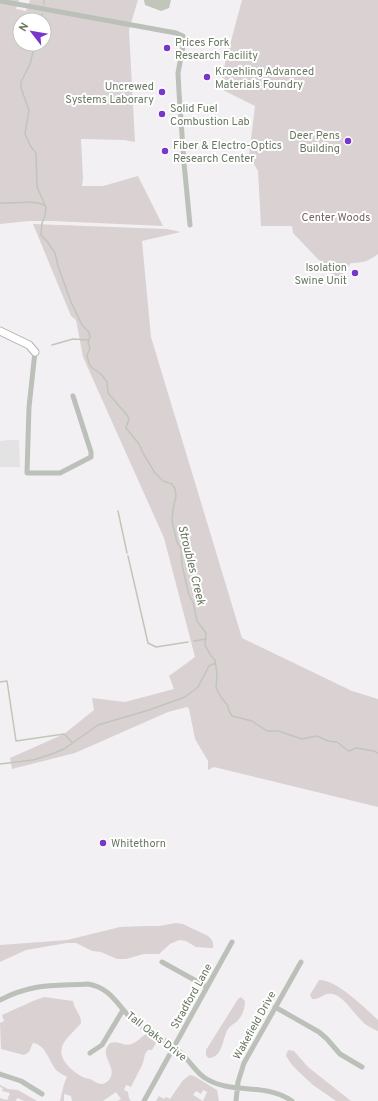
<svg xmlns="http://www.w3.org/2000/svg" width="378" height="1101" viewBox="0 0 378 1101" font-family="Overpass,sans-serif">
	<style>
		.built { fill: #e4e3e3 }
		.green { fill: #dad1d3; fill-rule: evenodd }
		.water { fill: #c0c6b9 }
		.lines { fill: none; stroke-linecap: round; stroke-linejoin: round }
		.stream { stroke: #c0c6b9; stroke-width: 1.5 }
		.secondary-casing { stroke: #aeb4ab; stroke-width: 9 }
		.street { stroke: #bbc0b9; stroke-width: 5 }
		.secondary { stroke: #fff; stroke-width: 7 }
		.poi-dot { fill: #7836cd; stroke: #fff; stroke-width: 1.5 }
		.labels { text-anchor: middle; stroke-width: 4; stroke-linejoin: round; paint-order: stroke }
		.poi-label { font-size: 11px; fill: #697862; stroke: #fff; text-anchor: start }
		.park-label { font-size: 11px; fill: #756464; stroke: #fff }
		.street-label { font-size: 11px; fill: #697862; stroke: #fff }
		.water-label { font-size: 12px; font-style: italic; fill: #69745d; stroke: #fff }
	</style>
	<rect width="100%" height="100%" fill="#f3f0f3"/>
	<path class="built" d="M8,440H19L20,467H0V441Z"/>
	<path class="green" d="M0,0H19L16,9L26,11L30,0H138L129,30L135,142L124,140L81,139L83,179L82,186H103L138,176L163,226L51,221H29L0,224ZM20,20H44V44H20Z
		M242,0H378V254C369,261 363,263 351,263L338,280L293,233L292,226H261L258,171L249,156L255,106L221,89L223,71Z
		M33,224L167,229L181,232L142,241L151,337L242,638L352,691L378,699V807L214,767L208,770V761L195,739L189,709L187,707L168,712L75,753L12,769L10,758L64,734L94,710L92,698L125,702L174,689L169,676L195,657L164,538L83,357L76,320L71,316Z
		M176,923L183,924L208,936C212,939 214,943 213,948H210L196,947L186,941L179,940L170,944L159,954H144L126,959H117L101,952L92,951L76,943H67L26,950L0,962V945L67,940L120,927L145,926H159Z
		M319,980C337,980 364,1007 378,1020V1031C372,1028 366,1026 362,1021C354,1014 343,995 332,994C324,992 320,1000 312,999L310,995Z
		M44,997L73,1001C74,1010 81,1013 81,1023C76,1030 64,1039 62,1047C58,1059 72,1071 81,1076C84,1078 87,1078 90,1079C96,1082 102,1088 109,1080C119,1066 97,1056 110,1043C120,1040 124,1047 132,1044C137,1042 141,1037 146,1034L152,1037L156,1043L152,1050H148L145,1054L143,1063L131,1087L126,1085L124,1090L128,1092L129,1098L131,1101H117L121,1099L116,1092L103,1101H72L71,1096L64,1094V1101H60L64,1084L67,1077C64,1075 59,1073 56,1070C49,1061 46,1045 33,1043L29,1052L24,1055L1,1049L0,1023L4,1021L2,1015C16,1009 29,1002 44,997Z
		M241,997L245,1001C245,1009 242,1018 235,1023C232,1025 230,1026 228,1029C222,1039 223,1058 208,1058L206,1055V1050L238,999Z
		M289,1050L294,1051L308,1067L351,1101H336L313,1085L299,1072L292,1065L286,1056L287,1052Z
		M190,1075L194,1076L217,1090L219,1101H203L207,1092L203,1090L201,1094L196,1091L193,1095L203,1101H156L159,1096L164,1099L166,1097L170,1099L183,1080Z
		M0,1085L8,1089L18,1090L37,1101H24L17,1098L16,1101H0V1098L7,1100L10,1093L2,1091L3,1088L0,1087Z"/>
	<path class="water" d="M144,0H171L169,8L161,11L145,5Z"/>
	<g class="lines">
		<path class="stream" d="M44,4V0
			M42,14L43,20
			M44,21V22
			M35,44L30,64L21,82V88L29,110L25,134L31,147L36,153L37,187L46,207L45,216L42,223L41,235L46,240L55,253L58,266L71,302L82,325L89,332L90,337L88,343L90,348L87,356L89,363L91,367L101,374L107,382L108,393L127,415L129,419L126,428L139,444L143,453L155,473L163,481L172,484L175,489L176,496L173,509L172,521L177,542L181,548L182,565L189,595L193,602L197,621L206,633L205,645L211,656L215,660L217,674L216,688L221,697L228,706L229,711L232,716L252,721L267,731H278L302,739L317,736L328,741L337,742L347,750L349,751L356,748L374,751L378,753
			M0,203C13,204 35,199 45,206
			M52,345L73,339L89,340
			M118,511L127,553
			M128,556L148,643L156,647L188,642
			M194,641L206,639
			M0,682L7,681L16,741L64,734L72,742
			M0,764L33,760L49,755L64,749L98,725L149,710L185,697L198,687L209,666L215,663"/>
		<defs>
			<path id="secondary" d="M0,331L29,345L35,352"/>
		</defs>
		<use href="#secondary" class="secondary-casing"/>
		<path class="street" d="M0,1L176,33L183,36L184,41L178,73L179,92L184,163L190,225
			M35,352L29,407L27,473H60L91,457V452L73,396
			M162,962L207,987
			M0,1000C33,983 53,986 88,984C112,988 118,1007 134,1021C150,1034 170,1041 184,1056C191,1063 196,1072 205,1078C231,1095 265,1082 292,1101
			M275,1007L319,1032L327,1039L340,1054L362,1067
			M90,1053L102,1045L123,1010
			M0,1074L21,1081L42,1094
			M144,1101L232,942
			M236,1101L238,1082L244,1063L301,962"/>
		<use href="#secondary" class="secondary"/>
	</g>
	<g class="poi-dot">
		<circle cx="167" cy="48" r="4"/>
		<circle cx="207" cy="77" r="4"/>
		<circle cx="162" cy="92" r="4"/>
		<circle cx="162" cy="114" r="4"/>
		<circle cx="348" cy="141" r="4"/>
		<circle cx="165" cy="151" r="4"/>
		<circle cx="355" cy="273" r="4"/>
		<circle cx="103" cy="843" r="4"/>
	</g>
	<g class="labels">
		<g class="poi-label">
			<text x="175" y="46">Prices Fork<tspan x="175" dy="13">Research Facility</tspan></text>
			<text x="215" y="75">Kroehling Advanced<tspan x="215" dy="13">Materials Foundry</tspan></text>
			<text x="154" y="90" text-anchor="end">Uncrewed<tspan x="154" dy="13">Systems Laborary</tspan></text>
			<text x="170" y="112">Solid Fuel<tspan x="170" dy="13">Combustion Lab</tspan></text>
			<text x="340" y="139" text-anchor="end">Deer Pens<tspan x="340" dy="13">Building</tspan></text>
			<text x="173" y="149">Fiber &amp; Electro-Optics<tspan x="173" dy="13">Research Center</tspan></text>
			<text x="347" y="271" text-anchor="end">Isolation<tspan x="347" dy="13">Swine Unit</tspan></text>
			<text x="111" y="847">Whitethorn</text>
		</g>
		<g class="park-label">
			<text x="336" y="221">Center Woods</text>
		</g>
		<g class="street-label">
			<text transform="translate(191 996) rotate(-61)" y="4">Stradford Lane</text>
			<text transform="translate(254 1025) rotate(-61)" y="4">Wakefield Drive</text>
			<text transform="translate(157 1036) rotate(38)" y="4">Tall Oaks Drive</text>
		</g>
		<g class="water-label">
			<text transform="translate(192 565) rotate(76)" y="4">Stroubles Creek</text>
		</g>
	</g>
	<g transform="translate(32 32) rotate(301)"><circle r="19" fill="#ffffff" stroke="#c3c9c0"/>
	<path d="M0-3L7 15L0 10L-7 15Z" fill="#7836cd"/>
	<text y="-6" font-size="11" font-weight="bold" text-anchor="middle" fill="#697862">N</text>
	</g>
</svg>
